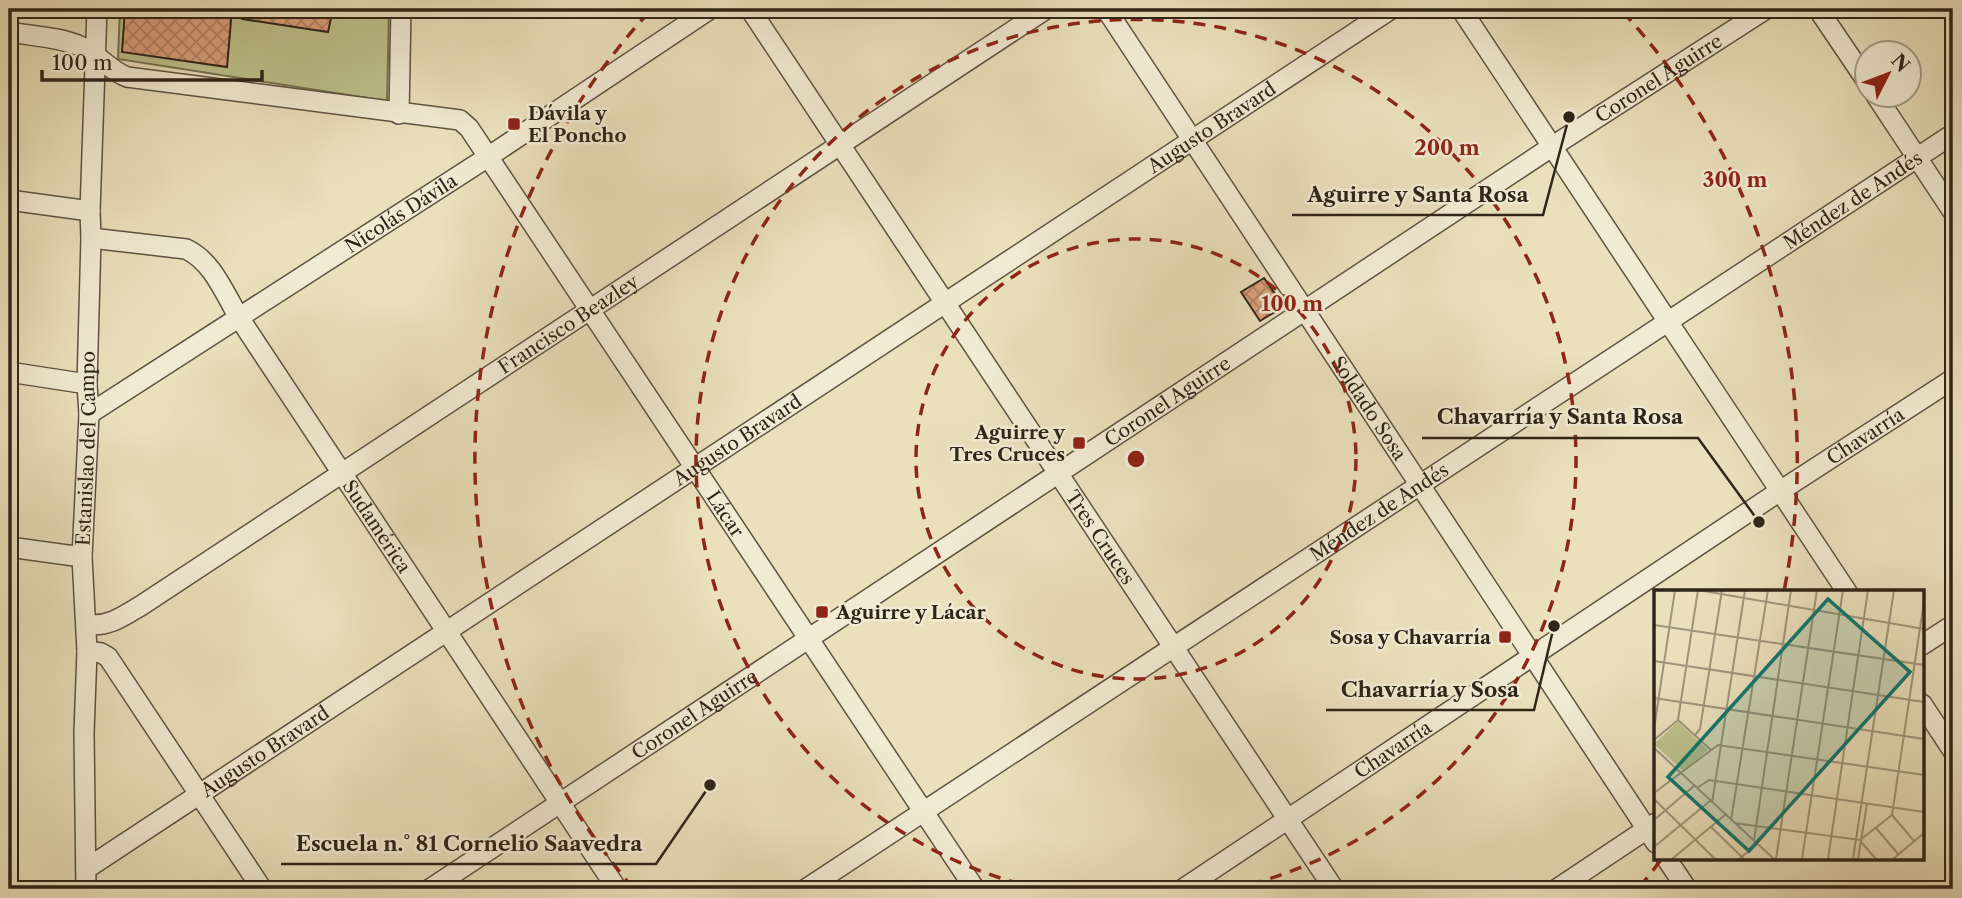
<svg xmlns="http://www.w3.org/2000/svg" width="1962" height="898" viewBox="0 0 1962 898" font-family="'Libre Caslon Text',serif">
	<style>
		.grass { fill: #bdc18c; stroke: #767352; stroke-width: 2 }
		.building { fill: url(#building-cross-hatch); stroke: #2f2519; stroke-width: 2 }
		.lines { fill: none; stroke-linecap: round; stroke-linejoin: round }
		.minor-casing { stroke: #5e5442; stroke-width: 22 }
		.minor { stroke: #f1ebd3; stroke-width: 19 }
		.ring { fill: none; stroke: #8f2418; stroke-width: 3.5; stroke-dasharray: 12 9 }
		.poi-dot { fill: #8f2418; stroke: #f1ebd3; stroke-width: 2.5 }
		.labels { text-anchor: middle; stroke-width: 5; stroke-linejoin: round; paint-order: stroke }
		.street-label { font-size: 19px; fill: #2f2519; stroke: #f1ebd3 }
		.poi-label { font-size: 19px; font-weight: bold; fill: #2f2519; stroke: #f1ebd3; text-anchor: start }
		.inset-road { fill: none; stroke: #9f957b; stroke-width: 2 }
		.view { fill: #0f766e; fill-opacity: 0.15; stroke: #0f766e; stroke-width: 3.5 }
		.inset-edge { fill: none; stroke: #2f2519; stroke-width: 3.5 }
		.centre { fill: #8f2418; stroke: #f1ebd3; stroke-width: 3.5 }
		.ring-label { font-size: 21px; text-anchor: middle; font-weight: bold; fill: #8f2418; stroke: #f1ebd3; stroke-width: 5; stroke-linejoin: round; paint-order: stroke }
		.leader { fill: none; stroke: #2f2519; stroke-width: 2.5 }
		.callout-dot { fill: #2f2519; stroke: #f1ebd3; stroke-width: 2.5 }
		.callout-label { font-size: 21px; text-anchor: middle; font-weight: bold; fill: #2f2519; stroke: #f1ebd3; stroke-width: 5; stroke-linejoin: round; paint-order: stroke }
	</style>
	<defs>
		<pattern id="building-cross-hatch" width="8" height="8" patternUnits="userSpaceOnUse" patternTransform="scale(1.75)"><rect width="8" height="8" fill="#daa17b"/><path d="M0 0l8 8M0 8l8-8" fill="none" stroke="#b18364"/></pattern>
	</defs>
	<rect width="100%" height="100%" fill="#eae0bc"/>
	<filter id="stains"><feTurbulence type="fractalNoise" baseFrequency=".00286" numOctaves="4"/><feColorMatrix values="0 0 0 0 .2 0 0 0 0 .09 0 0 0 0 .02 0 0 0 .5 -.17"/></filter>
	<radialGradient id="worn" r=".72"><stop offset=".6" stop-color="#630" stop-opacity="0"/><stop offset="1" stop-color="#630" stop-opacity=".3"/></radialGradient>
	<path class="grass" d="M120,9H389L387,101L118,59Z"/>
	<path class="building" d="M125,9H232L227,67L122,52Z
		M244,9H333L328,32L242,19Z
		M1264,278L1280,301L1278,310L1260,321L1241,292Z"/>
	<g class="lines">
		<defs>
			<g id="minor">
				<path id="s1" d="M750,9L1334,889"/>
				<path id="s2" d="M1106,9L1656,843"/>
				<path d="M1461,9L1847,592"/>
				<path d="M1818,9L1868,83"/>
				<path id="s3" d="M9,32C32,36 59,37 80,46C98,54 109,70 127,77L460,120L469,128L975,889"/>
				<path d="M1875,94L1953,212"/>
				<path d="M399,114L401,9"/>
				<path d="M9,200L90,211"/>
				<path id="s4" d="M91,238L186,249C212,261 224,292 238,316L617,889"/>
				<path d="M9,372L87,384"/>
				<path id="s5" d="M89,414L488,157L710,9"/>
				<path d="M9,547L82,557"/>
				<path id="s6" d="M87,624C108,628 125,615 142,605L1046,9"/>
				<path d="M1922,645L1953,625"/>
				<path d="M87,651L101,653L108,657L262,889"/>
				<path d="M1922,704L1953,751"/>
				<path d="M1666,858L1687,889"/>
				<path id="s7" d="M86,869L1391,9"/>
				<path id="s8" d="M86,889L84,733L87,651L82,557L89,414L87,384L91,238L90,211L97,9"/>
				<path id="s9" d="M430,889L1553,146L1766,9"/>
				<path id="s10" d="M806,889L1953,134"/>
				<path id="s11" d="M1183,889L1780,491L1953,379"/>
				<path d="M1557,889L1656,823"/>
			</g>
		</defs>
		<use href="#minor" class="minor-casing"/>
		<use href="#minor" class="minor"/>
	</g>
	<g class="ring">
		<circle cx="1136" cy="459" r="220"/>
		<path d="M1041 889A440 440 0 1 1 1231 889"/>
		<path d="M1660 861A661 661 0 0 1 1639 888M633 888A661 661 0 0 1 649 12M1623 12A661 661 0 0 1 1784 591"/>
	</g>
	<g class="poi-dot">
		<rect x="507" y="117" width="14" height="14" rx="3.5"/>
		<rect x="1072" y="436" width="14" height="14" rx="3.5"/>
		<rect x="815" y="605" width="14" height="14" rx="3.5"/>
		<rect x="1498" y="630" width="14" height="14" rx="3.5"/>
	</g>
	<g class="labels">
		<g class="street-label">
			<text dy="7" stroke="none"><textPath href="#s9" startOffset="1472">Coronel Aguirre</textPath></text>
			<text dy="7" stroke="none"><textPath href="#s7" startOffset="1348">Augusto Bravard</textPath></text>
			<text dy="7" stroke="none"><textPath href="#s10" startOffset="1253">Méndez de Andés</textPath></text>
			<text dy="7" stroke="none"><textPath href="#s5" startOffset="371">Nicolás Dávila</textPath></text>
			<text dy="7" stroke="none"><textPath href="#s6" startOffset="570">Francisco Beazley</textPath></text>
			<text dy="7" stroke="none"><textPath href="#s9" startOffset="884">Coronel Aguirre</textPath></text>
			<text dy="7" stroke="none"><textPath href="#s2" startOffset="478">Soldado Sosa</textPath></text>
			<text dy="7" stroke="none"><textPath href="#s11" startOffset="819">Chavarría</textPath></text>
			<text dy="7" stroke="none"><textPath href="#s7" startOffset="780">Augusto Bravard</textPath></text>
			<text dy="7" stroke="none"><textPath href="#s8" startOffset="441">Estanislao del Campo</textPath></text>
			<text dy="7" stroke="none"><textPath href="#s10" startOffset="686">Méndez de Andés</textPath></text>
			<text dy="7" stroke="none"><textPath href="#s3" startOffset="940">Lácar</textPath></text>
			<text dy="7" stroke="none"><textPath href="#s4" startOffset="434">Sudamérica</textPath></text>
			<text dy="7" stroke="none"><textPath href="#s1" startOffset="634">Tres Cruces</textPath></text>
			<text dy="7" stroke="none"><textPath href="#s9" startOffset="317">Coronel Aguirre</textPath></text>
			<text dy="7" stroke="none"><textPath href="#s11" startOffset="252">Chavarría</textPath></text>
			<text dy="7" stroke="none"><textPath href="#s7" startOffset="214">Augusto Bravard</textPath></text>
		</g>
		<g class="poi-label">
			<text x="528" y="120">Dávila y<tspan x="528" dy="22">El Poncho</tspan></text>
			<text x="1065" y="439" text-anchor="end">Aguirre y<tspan x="1065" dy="22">Tres Cruces</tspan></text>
			<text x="836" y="619">Aguirre y Lácar</text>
			<text x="1491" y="644" text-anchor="end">Sosa y Chavarría</text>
		</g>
	</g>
	<g transform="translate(1654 590)">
		<rect width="270" height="270" fill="#eae0bc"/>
		<path d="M24,132L54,160L29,181L0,154Z" fill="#bdc18c"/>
		<path class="inset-road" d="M0,35L270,75M0,71L270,112M0,108L270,149M24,130L57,160M0,139L21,0M41,145L46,139L68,0M0,150L24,130L44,0L270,39M0,158L120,269M43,198L55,190L270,222M0,203L64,155L270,185M0,209L61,269M58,213L91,0M238,225L260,251M0,230L40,196M77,230L114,0M80,233L206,250L238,225L270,11M57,237L90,269M222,238L244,264M100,251L137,0M207,252L222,269M0,257L56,211M18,269L71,225M85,269L103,254M122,269L163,0M148,269L189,0M174,269L214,0M199,269L240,0M204,269L213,214M239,269L270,243"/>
		<path class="view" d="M174,9L256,82L95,261L14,187Z"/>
		<rect width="270" height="270" class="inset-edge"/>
	</g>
	<circle cx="1136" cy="459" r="10" class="centre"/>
	<g class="ring-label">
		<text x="1447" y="155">200 m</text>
		<text x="1735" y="187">300 m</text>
		<text x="1292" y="311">100 m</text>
	</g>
	<path class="leader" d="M1569 117L1543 215H1292M1759 522L1698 438H1422M1554 626L1534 710H1326M710 785L656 864H281"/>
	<g class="callout-dot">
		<circle cx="1569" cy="117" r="7"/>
		<circle cx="1759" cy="522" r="7"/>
		<circle cx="1554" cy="626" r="7"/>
		<circle cx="710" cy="785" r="7"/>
	</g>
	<g class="callout-label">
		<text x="1418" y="202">Aguirre y Santa Rosa</text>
		<text x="1560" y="424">Chavarría y Santa Rosa</text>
		<text x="1430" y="697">Chavarría y Sosa</text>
		<text x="469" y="851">Escuela n.° 81 Cornelio Saavedra</text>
	</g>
	<rect width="1962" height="898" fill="none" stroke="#eae0bc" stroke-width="35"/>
	<rect x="10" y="10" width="1941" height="877" fill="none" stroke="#2f2519" stroke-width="3.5"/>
	<rect x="18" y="18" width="1927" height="863" fill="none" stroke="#2f2519" stroke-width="2"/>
	<g transform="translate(1888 74) rotate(48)"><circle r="33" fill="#f1ebd3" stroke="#a39c89" stroke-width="2"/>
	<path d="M0-5L12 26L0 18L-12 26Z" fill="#8f2418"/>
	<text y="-10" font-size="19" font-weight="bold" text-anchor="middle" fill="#2f2519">N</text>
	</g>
	<path d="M42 70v10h220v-10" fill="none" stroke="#2f2519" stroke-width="3.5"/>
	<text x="52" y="70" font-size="21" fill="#2f2519" stroke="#f1ebd3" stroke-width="5" paint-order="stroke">100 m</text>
	<rect width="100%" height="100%" filter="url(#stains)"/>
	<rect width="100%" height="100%" fill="url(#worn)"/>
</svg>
